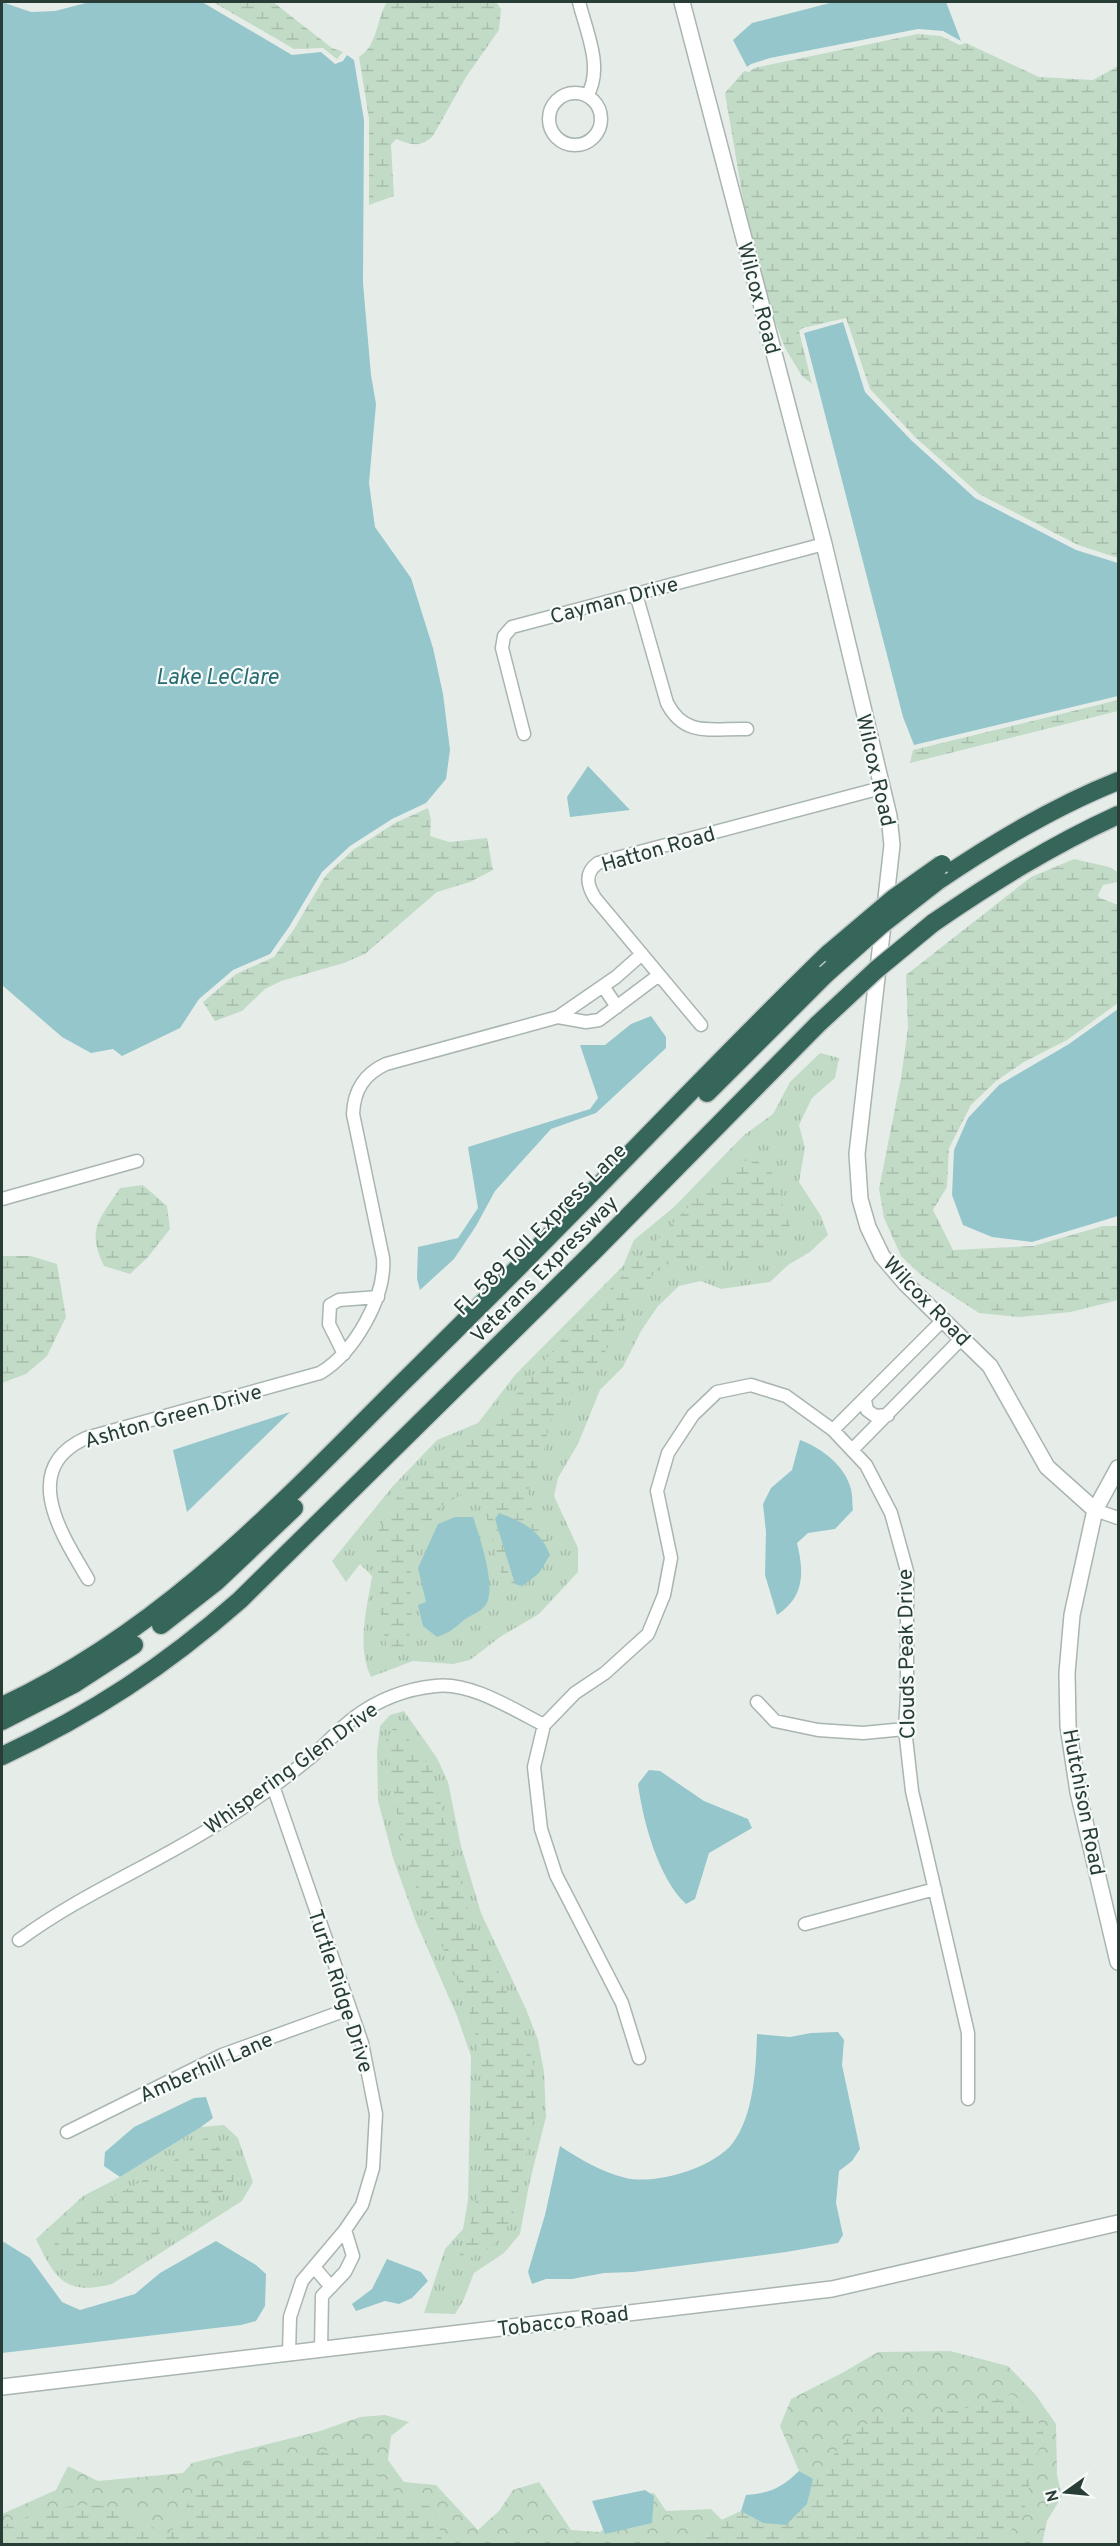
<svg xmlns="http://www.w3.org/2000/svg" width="1120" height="2546" viewBox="0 0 1120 2546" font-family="Overpass,sans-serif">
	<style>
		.grass { fill: url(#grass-tufts) }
		.forest { fill: url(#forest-crowns) }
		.wetland { fill: url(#wetland-marsh) }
		.water { fill: #95c6cb }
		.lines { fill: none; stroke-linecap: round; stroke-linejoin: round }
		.minor-casing { stroke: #a9b5b0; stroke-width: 15 }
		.tertiary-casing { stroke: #a9b5b0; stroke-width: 18 }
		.motorway-casing { stroke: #c3c9c7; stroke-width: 21 }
		.minor { stroke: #fff; stroke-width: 12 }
		.tertiary { stroke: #fff; stroke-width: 15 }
		.motorway { stroke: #366659; stroke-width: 18 }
		.motorway-bridge-casing { stroke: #c3c9c7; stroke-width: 21; stroke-linecap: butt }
		.motorway-bridge { stroke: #366659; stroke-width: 18 }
		.labels { text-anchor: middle; stroke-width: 4.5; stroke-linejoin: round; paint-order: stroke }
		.street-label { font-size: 21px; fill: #273d36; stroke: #f6faf8 }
		.water-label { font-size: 22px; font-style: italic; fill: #286b72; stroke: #f6faf8 }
	</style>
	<defs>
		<pattern id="grass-tufts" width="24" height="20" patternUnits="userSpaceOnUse" patternTransform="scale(1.5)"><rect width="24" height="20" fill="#c2dbc7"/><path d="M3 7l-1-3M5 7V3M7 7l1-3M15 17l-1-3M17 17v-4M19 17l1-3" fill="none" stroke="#a7bdac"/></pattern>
		<pattern id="forest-crowns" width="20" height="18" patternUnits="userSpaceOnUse" patternTransform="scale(1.5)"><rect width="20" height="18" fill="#c2dbc7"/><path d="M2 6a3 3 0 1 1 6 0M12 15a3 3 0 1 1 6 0" fill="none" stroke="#a7bdac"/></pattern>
		<pattern id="wetland-marsh" width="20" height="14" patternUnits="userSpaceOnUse" patternTransform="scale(1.5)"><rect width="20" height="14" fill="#c2dbc7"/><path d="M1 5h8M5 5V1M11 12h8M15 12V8" fill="none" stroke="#a7bdac"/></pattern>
	</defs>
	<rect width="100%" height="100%" fill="#e6ede9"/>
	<path class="grass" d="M820,1053L839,1058L835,1078L812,1098L799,1125L805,1148L799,1182L821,1216L828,1235L810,1252L788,1265L770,1282L721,1289L701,1281L679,1286L658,1306L641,1331L623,1367L600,1390L578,1444L558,1478L554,1496L578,1548V1572L539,1614L500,1637L470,1660L453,1664L413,1661L371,1677C356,1645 367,1610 372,1576L360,1564L346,1582L332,1561L393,1486L437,1440L478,1423L515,1375L623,1266L634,1240L674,1207L744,1135L773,1114L790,1082Z
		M404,1711L437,1758L448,1782L461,1846L481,1913L526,2009L538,2040L544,2072L546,2117L529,2185L520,2234L504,2253L474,2273L463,2301L455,2314L424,2313L445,2249L463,2229L468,2200L471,2056L457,2016L416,1922L393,1858L378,1801L377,1751L380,1726L390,1715Z
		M224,2125L238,2138L253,2182L242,2201L112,2284C65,2296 55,2279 36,2239L83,2196L120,2177L201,2127Z"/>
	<path class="forest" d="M950,2351L1008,2366L1035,2394L1056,2424L1057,2475L1062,2496L1047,2521L1042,2544H2V2514L56,2490L68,2466L98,2481L183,2473L192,2463L320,2431L360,2417L385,2415L409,2422L391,2436L388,2460L404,2482L436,2485L478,2530L499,2511L513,2490L539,2482L571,2530L600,2532L615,2521L632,2495L654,2493L666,2511L711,2509L722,2520L741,2511L763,2523L813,2480L799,2471L780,2426L791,2399L842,2373L878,2352Z"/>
	<path class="wetland" d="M213,2H273L332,48L343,52L337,59L323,48L294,49Z
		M387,2H496L501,9L499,30L466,77L433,136C420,148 411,145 396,139L391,145L394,196L369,205V119L359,57C378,45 376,20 387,2Z
		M918,34L941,36L960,45L966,43L1039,77L1093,80L1118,66V558L1078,545L979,494L915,437L870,389L846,318L803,328L799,331L812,384L802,376L785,348L766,297L748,229L725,93L744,71L749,72L754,68Z
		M1118,700V711L910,763L913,750Z
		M428,808L431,820L430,836L449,842L487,838L493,870L470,882L437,892L365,954L344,963L281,981L265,989L242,1011L215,1021L203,1002L236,974L274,957L294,929L326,875L353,850L395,823Z
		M1074,859L1109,867L1118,872V882L1103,885L1098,895L1100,898L1118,905V1003L1067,1040L1024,1062L996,1081L971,1105L949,1148L947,1187L933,1210L953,1250L1033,1246L1103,1226H1118V1300L1071,1312L1019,1317L979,1313L921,1275L901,1256L884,1218L879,1189L901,1078L908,1028L906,975L1031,877Z
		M735,1161H757L773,1174L791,1230L772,1251L755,1261L731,1266L687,1258L657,1268L603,1355L550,1421L543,1453L528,1490L535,1523L551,1544L542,1566L520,1589L505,1588L482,1500L462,1494L440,1507L415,1546L410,1576L412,1627L406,1646L387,1649L382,1623L375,1537L399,1494L443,1449L473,1439L501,1413L560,1342L710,1184Z
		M143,1185L167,1206L170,1229L148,1257L130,1274L104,1266C86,1229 100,1219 120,1188Z
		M2,1256H31L57,1264L66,1317L47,1356L26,1374L2,1383Z
		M394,1727L410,1741L432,1770L470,1918L506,1990L529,2045L534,2068L536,2109L512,2220L492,2247L456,2265L469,2230L480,2183L484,2148L486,2113L475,2033L466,2000L416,1887L401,1840L386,1739Z
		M206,2137L231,2159L238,2170L232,2184L188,2220L166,2228L139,2252L109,2271L79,2275L54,2258L55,2235L78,2216L160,2171Z
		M1012,2394L1033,2410L1044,2435L1033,2467L1024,2512L1001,2544H688L722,2520L741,2511L763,2523L807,2504L813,2479L845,2441L878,2415L916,2417L976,2406Z
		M350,2442L374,2458L381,2485L435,2509L442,2541L454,2544H2V2526C37,2512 78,2499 117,2508C131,2512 152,2528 167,2535L181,2520L194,2488L215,2473L247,2463L320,2453Z"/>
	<path class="water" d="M2,2L31,12L55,11L90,2H202L292,55L321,52L335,64L343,61L347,55L354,60L364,120L363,283L371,375L376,404L369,483L375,527L411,578L433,648L443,694L450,750L446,779L426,803L392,819L350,846L322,872L289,927L270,954L233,970L199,999L180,1028L122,1056L113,1049L91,1053L62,1037L2,985Z
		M834,2H946L961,41L943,31L918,29L770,58L751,64L747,67L733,40L752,23Z
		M843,322L865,392L911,440L975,498L1076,550L1118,563V696L914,745L903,717L804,333Z
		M588,766L630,810L570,817L567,797Z
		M1118,1009V1216L1032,1242L992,1237L963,1225L952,1195L954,1150L968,1118L999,1085L1069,1044Z
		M651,1016L666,1037V1048L596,1113L551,1129L495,1191L476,1226L454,1259L420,1290L417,1279L418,1247L458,1238L478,1208L468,1147L590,1109L598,1098L580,1045H605L631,1024Z
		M290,1412L187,1512L173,1450Z
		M800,1440C821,1448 843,1464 850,1486C853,1494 852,1503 853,1510L835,1529L808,1533L797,1543C804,1572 805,1597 777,1615L765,1575L766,1532L763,1504L771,1488L792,1470Z
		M499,1513C523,1522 540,1530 550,1555L539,1573L519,1589L522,1586L515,1584L495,1519Z
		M455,1517H473C479,1535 499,1592 484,1607C479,1613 470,1615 464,1620C455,1628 449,1633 437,1637L423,1626L418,1605L426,1602L418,1568L438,1524Z
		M649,1770L660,1771L704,1801L748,1819L752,1828L709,1853L695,1899L686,1904C658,1878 643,1821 638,1784Z
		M838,2032L844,2040L842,2065L860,2149L852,2161L839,2171L836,2203L843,2235L838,2243L786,2252L633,2272L604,2273L572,2279H546L532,2284L528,2272L545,2215L560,2146C581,2160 602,2172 626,2178C655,2185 713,2168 732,2144C754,2116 756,2068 757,2034L790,2037L811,2033Z
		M206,2097L213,2118L201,2127L120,2177L104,2166L105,2152L134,2127L194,2098Z
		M2,2241L30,2258L62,2302L80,2310L135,2294L160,2273L216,2241L256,2265L266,2274L265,2306L256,2321L241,2325L2,2353Z
		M387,2259L421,2272L428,2281L412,2298L399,2304L385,2301L356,2311L352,2304L372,2289Z
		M799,2471L813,2479L807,2504L786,2525L763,2523L741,2511L746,2495C771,2493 781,2488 799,2471Z
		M645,2490L654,2496L652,2523L605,2534L592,2501Z"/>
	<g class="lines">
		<defs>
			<path id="minor" d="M579,2C586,31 604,68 587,96
				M549 119a26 26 0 1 1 52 0a26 26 0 1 1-52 0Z
				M636,594L667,703C685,738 712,728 747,729
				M524,734L502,648L504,636L512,627L824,544
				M642,954L616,977L558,1017L586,1022L599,1020L659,975
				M603,986L617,1007
				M701,1025L595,898C587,885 584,873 598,863L881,788
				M2,1199L137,1161
				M344,1354L329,1324L330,1305L339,1300L378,1297
				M865,1400L867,1410L875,1416L888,1415
				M833,1430L943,1320
				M852,1450L961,1339
				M1095,1510L1118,1518
				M88,1579C62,1535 18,1469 86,1438L320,1373C354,1353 386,1297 383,1258L353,1114C354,1090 364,1074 386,1064L558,1017
				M757,1702L775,1721L818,1730L863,1733L905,1729
				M273,1786L362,2043L376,2114L373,2168L362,2205L345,2230L302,2281L290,2317L289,2353
				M805,1924L935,1889
				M19,1940C81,1894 154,1865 219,1823C251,1803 282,1781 311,1757C326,1744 339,1729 355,1717C378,1700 406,1689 435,1686C470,1681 514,1710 544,1725
				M639,2058L622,2003L556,1875L541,1829L534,1767L544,1725L575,1693L605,1673L648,1634L664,1595L671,1558L657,1491L668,1453L693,1415L717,1392L751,1385L786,1396L833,1430L866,1465L891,1513L907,1571V1695L905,1729L912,1791L968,2033V2099
				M67,2132L222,2055L349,2009
				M314,2267L331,2287
				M321,2349L322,2296L345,2272L353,2256L345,2230"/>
			<path id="tertiary" d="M682,2L824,544L889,816L892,845L857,1154L860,1199L868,1227L882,1256L905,1283L990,1366L1047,1467L1095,1510
				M1118,1468L1095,1510L1072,1615L1067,1673L1068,1726L1078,1792L1118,1962
				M2,2387L832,2289L1118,2223"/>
			<path id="motorway" d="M939,880C995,842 1055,806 1118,781
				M933,923C993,882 1052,845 1118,815
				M707,1093L826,974
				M161,1625L216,1582L294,1508
				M2,1706C162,1631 276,1509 399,1386C457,1329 514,1272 571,1214C657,1127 741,1038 829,953
				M2,1721L74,1684L134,1645
				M2,1756C92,1714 165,1666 240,1600L593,1252L818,1024"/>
		</defs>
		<use href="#minor" class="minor-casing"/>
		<use href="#tertiary" class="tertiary-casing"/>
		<use href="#motorway" class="motorway-casing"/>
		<use href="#minor" class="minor"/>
		<use href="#tertiary" class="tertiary"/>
		<use href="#motorway" class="motorway"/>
		<defs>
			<path id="motorway-bridge" d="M829,953L894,898L942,864
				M826,974L880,926L939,880
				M818,1024L876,970L933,923"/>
		</defs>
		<use href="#motorway-bridge" class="motorway-bridge-casing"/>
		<use href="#motorway-bridge" class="motorway-bridge"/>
	</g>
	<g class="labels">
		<g class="street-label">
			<text transform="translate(759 298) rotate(75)" y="7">Wilcox Road</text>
			<text transform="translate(614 600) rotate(-15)" y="7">Cayman Drive</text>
			<text transform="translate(876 770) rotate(77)" y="7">Wilcox Road</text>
			<text transform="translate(658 849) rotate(-16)" y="7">Hatton Road</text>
			<text transform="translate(540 1229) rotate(-45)" y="7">FL 589 Toll Express Lane</text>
			<text transform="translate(544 1269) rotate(-45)" y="7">Veterans Expressway</text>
			<text transform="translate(927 1301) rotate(46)" y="7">Wilcox Road</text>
			<text transform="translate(173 1416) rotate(-16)" y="7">Ashton Green Drive</text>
			<text transform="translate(906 1654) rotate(-91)" y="7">Clouds Peak Drive</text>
			<text transform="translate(291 1768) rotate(-36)" y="7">Whispering Glen Drive</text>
			<text transform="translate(1084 1802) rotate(79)" y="7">Hutchison Road</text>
			<text transform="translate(341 1991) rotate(72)" y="7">Turtle Ridge Drive</text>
			<text transform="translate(206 2067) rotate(-24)" y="7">Amberhill Lane</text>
			<text transform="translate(563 2321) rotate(-7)" y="7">Tobacco Road</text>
		</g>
		<g class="water-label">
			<text x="217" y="684">Lake LeClare</text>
		</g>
	</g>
	<rect width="1120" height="2546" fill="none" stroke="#273d36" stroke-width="6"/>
	<g transform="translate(1066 2492) rotate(255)" stroke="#f6faf8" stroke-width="4.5" paint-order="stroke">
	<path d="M0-4.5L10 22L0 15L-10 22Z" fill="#273d36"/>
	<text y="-9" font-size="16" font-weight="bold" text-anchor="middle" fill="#273d36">N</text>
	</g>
</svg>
